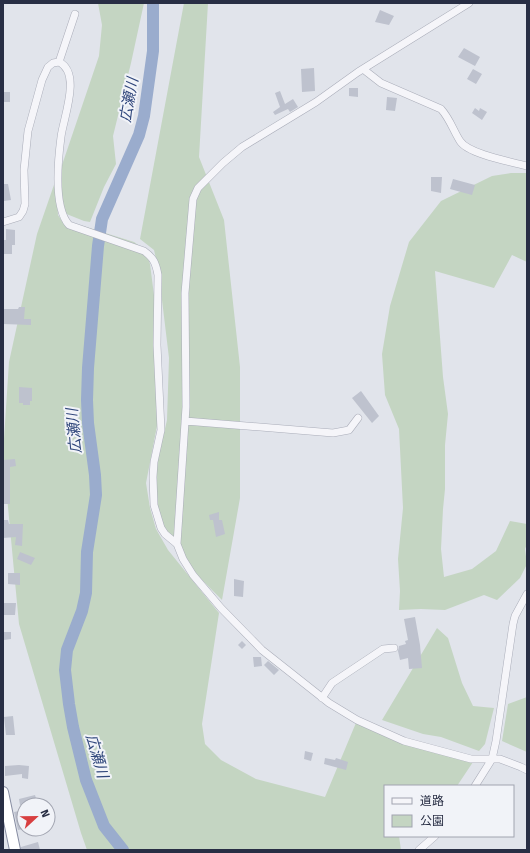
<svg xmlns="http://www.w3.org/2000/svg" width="530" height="853" viewBox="0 0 530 853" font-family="'Fira Sans','Noto Sans JP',sans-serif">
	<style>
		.green { fill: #c4d5c2 }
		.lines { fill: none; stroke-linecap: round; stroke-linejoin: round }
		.river { stroke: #9aaccd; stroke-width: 12 }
		.building { fill: #bec2ce }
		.minor-casing { stroke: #aaadb9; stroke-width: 8 }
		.highway-casing { stroke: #888ea3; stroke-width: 12 }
		.minor { stroke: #f5f5f9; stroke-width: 7 }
		.highway { stroke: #fff; stroke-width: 10 }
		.labels { text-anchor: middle; stroke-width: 4; stroke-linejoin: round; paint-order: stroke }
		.water-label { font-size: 15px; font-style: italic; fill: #2f467b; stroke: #f1f3f8 }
	</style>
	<rect width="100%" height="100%" fill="#e1e4eb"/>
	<path class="green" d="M98,3H144L131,63L113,136L116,164L104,187L90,222L84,221L64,213L60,189L61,168L99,56L102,25Z
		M184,3H208L199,157L224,220L240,367V498L222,600L201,579L171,543L158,515L155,472L167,420L169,358L158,267L154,250L140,239Z
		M511,173H527V262L512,255L494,288L435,271L443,377L448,414L445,445V489L443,509L441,549L444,577L472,569L496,551L510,521L527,524V544L525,549L527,564L520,578L497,600L484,595L445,610L421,609L399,610L400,591L398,559L403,508L399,429L385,395L382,354L390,306L409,242L441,201L492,176Z
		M56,179L58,215L62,221L72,224L83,226L134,242L145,250L150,264L160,342L159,402L157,426L146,483L150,508L156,529L168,550L219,613L202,724L205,744L221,760L256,779L325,797L358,718L435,753L473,762L457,786H385V836H399L401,850H87L81,833L19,624L3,454L9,362L37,234Z
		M437,628L448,638L462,683L473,706L494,708L485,744L479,751L441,737L423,734L382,720Z
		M527,697V752L502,741L508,704Z"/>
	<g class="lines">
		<path class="river" d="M123,850L104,826L86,780L73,727L69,704L65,670L67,650L82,611L86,593L87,552L96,495L95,475L88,423L87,400L88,368L98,246L102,219L139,135L144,116L153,51V3"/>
	</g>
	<path class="building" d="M380,10L394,16L389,25L375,22Z
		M464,48L480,57L475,66L458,57Z
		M314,68L315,91L302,92L301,69Z
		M473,69L482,74L476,84L467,79Z
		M349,88H358V97L349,96Z
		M280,91L285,104L293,99L298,107L290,112L288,109L275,115L273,112L280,107L275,93Z
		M3,92H10V102H3Z
		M387,97L397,98L395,111L386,110Z
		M475,108L479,111L480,108L487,112L482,120L472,113Z
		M431,177H442L441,193L431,191Z
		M453,179L475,185L472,195L450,189Z
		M3,184H8L11,200L4,201Z
		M6,229L15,230V245H12V254H3V240H6Z
		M19,307H25L24,319H31V325L3,324V309H18Z
		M19,387L32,388V401H30V405H23V403H19Z
		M361,391L379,416L372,423L352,398Z
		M15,459L16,466L10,467V504H3V472H4L3,460Z
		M219,512V520H222L225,534L216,537L213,520H210L209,515Z
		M3,520H8L9,524H23L22,546L15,545L16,537L3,538Z
		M20,552L35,558L31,565L17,559Z
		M8,573H20V585L8,584Z
		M234,579L244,581L243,597L234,596Z
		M3,603H16L15,615H3Z
		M415,617L420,645L422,668L409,669L408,658L400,660L398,651L399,646L406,644L405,641L408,640L404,619Z
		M4,632H11V639L4,640Z
		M242,641L246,645L242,649L238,645Z
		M253,657H261L262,666L254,667Z
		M268,661L279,670L274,675L264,665Z
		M13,716L15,735H6L4,717Z
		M305,751L313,753L311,761L304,759Z
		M325,758L335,760L336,758L348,762L346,770L324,764Z
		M19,765L29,766L28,779L22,778V774L5,776V766Z
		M35,795L38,805H20L19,799Z
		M24,810V829L18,830L14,812Z
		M38,842L40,850H21V847Z"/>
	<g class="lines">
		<defs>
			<path id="minor" d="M59,62L75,14
				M363,69L381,83L441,109C450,119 453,130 460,141C468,154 512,162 527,166
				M3,222L19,217L23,211L25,204L24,170L28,131L42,80L48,67L53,63L59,62C82,73 63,119 61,137C58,160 53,207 69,225L144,251C154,258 156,264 158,275L157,345L161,430L154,462L153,477L154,505L161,528L165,534L177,544L183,559L193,575L221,608L262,650L329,703L357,720L404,741L471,759H500L521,767L527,770
				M185,421L333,433L349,430L358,418
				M177,544L186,407L185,293L193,199L198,188L223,163L242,147L316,102L358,72L469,3
				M322,698L332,683L383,649L394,648
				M475,786L492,759L496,741L513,624L515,616L527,594
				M419,850L435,836"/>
			<path id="highway" d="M3,792L15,850"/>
		</defs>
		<use href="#minor" class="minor-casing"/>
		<use href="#highway" class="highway-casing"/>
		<use href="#minor" class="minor"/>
		<use href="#highway" class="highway"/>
	</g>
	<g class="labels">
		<g class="water-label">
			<text transform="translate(129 100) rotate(-80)" y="5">広瀬川</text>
			<text transform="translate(74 431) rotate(-95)" y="5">広瀬川</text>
			<text transform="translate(97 756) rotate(74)" y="5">広瀬川</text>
		</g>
	</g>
	<rect width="530" height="853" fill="none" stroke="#282e44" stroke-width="8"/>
	<rect x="384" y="785" width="130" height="52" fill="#f1f3f8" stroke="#a1a4b0"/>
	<rect x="392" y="798" width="20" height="6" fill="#f5f5f9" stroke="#a1a4b0"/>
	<text x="420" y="805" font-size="12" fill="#282e44">道路</text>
	<rect x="392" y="815" width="20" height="12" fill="#c4d5c2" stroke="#a1a4b0"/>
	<text x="420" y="825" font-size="12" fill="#282e44">公園</text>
	<g transform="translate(36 817) rotate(68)"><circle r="19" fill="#f1f3f8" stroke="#a1a4b0"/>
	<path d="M0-3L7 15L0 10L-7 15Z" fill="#d83f40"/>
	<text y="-6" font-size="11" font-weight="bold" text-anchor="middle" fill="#282e44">N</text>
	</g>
</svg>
